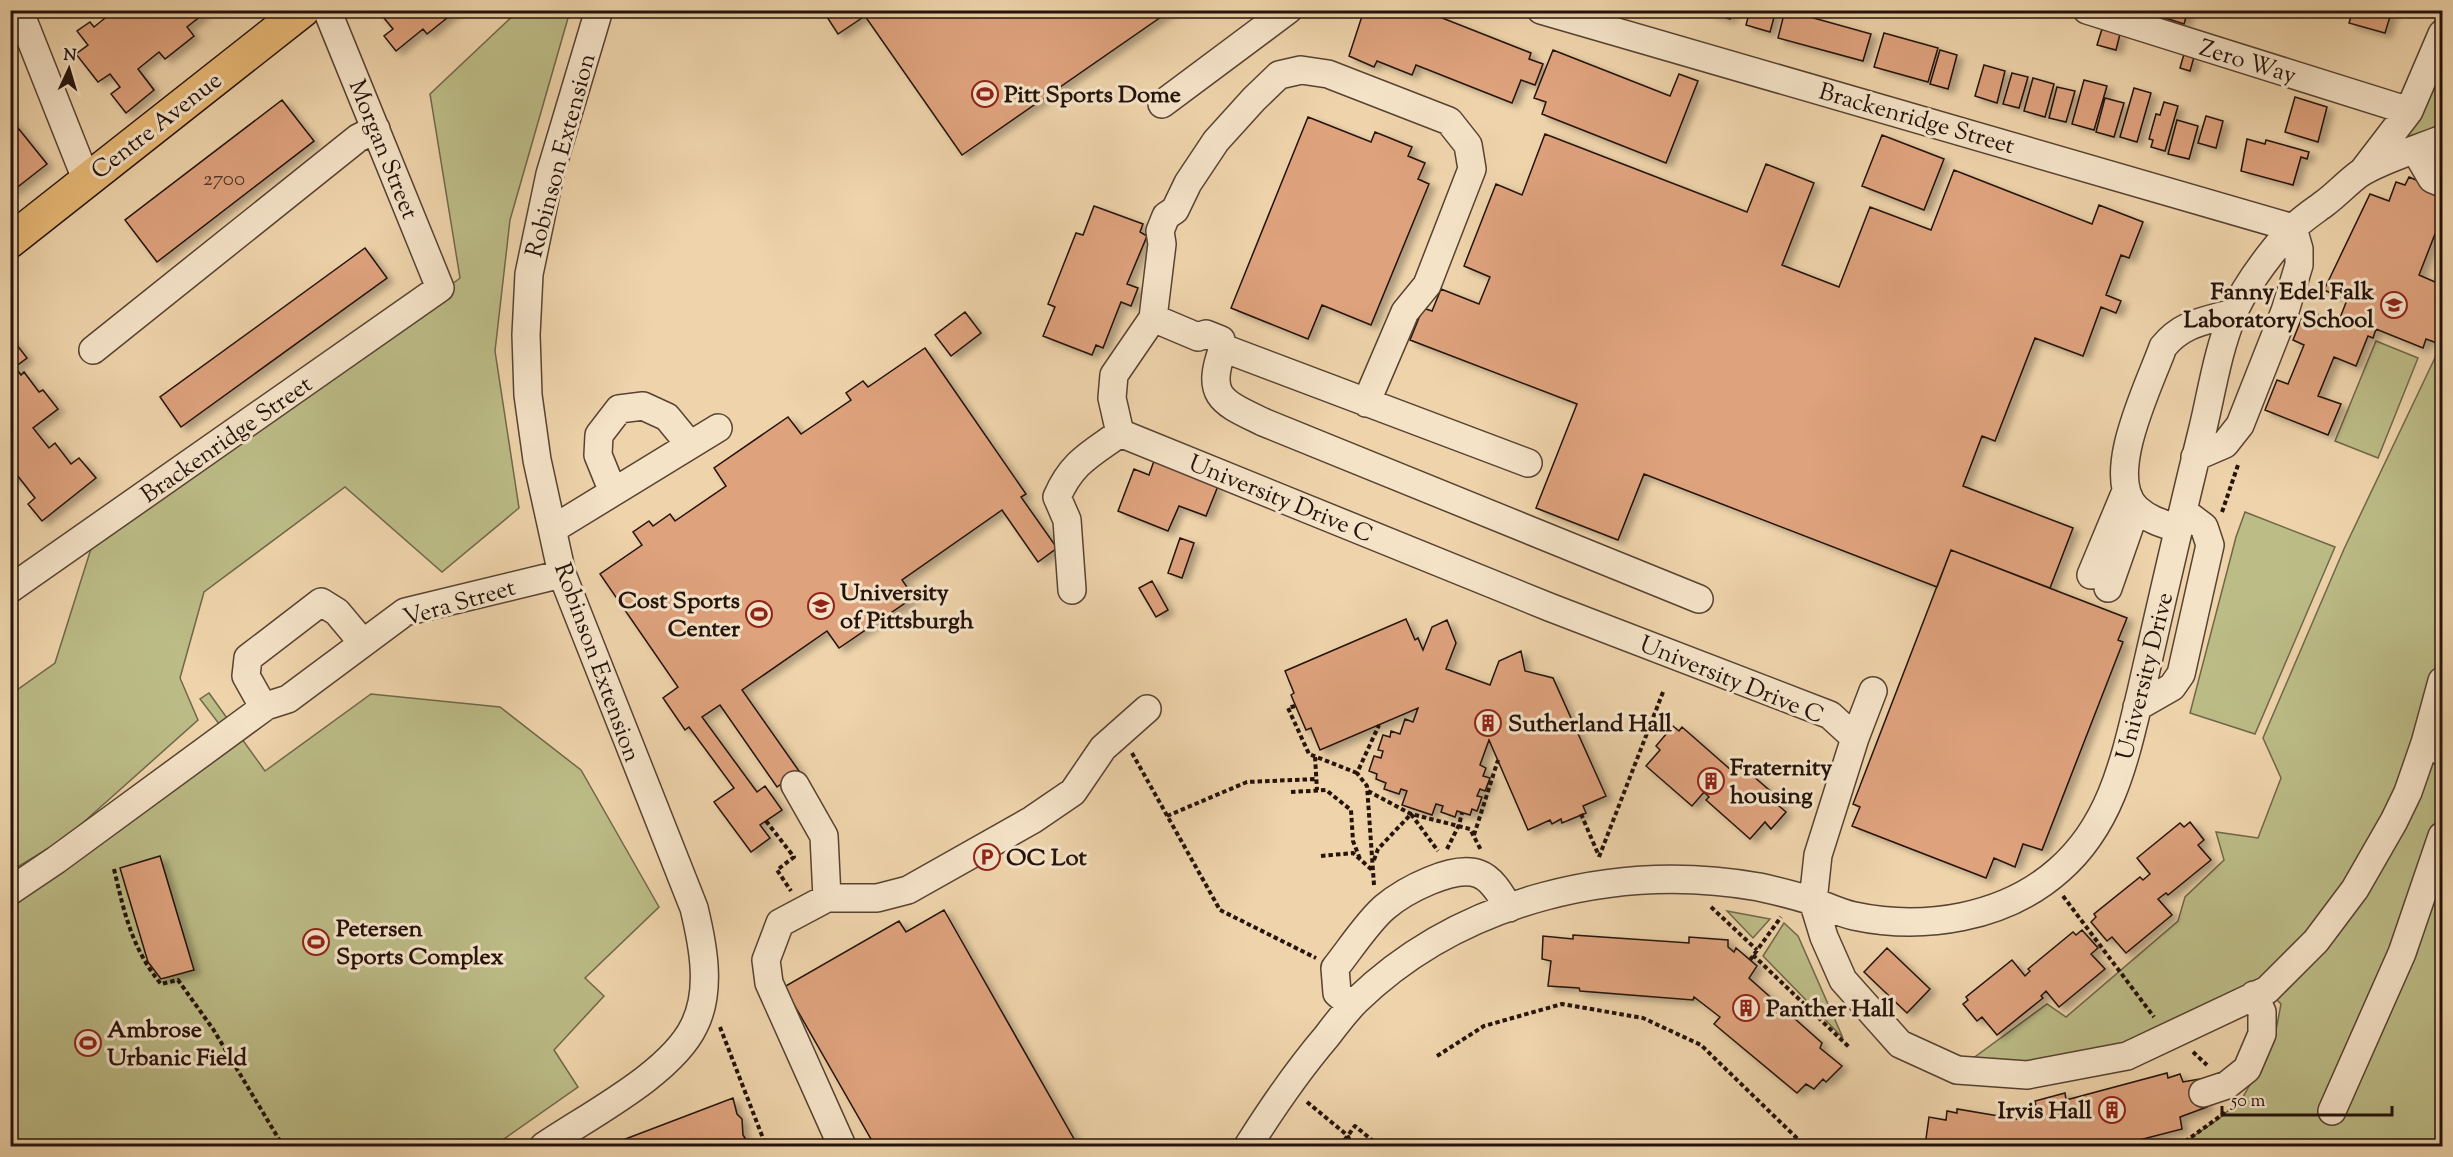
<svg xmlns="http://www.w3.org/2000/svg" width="2453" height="1157" viewBox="0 0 2453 1157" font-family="'Sorts Mill Goudy',serif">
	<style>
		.green { fill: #bcbc87; stroke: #706749; stroke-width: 1.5 }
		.building { fill: #dea27d; stroke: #24120b; stroke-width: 1.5; filter: url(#shadow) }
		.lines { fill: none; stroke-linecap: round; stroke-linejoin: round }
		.minor-casing { stroke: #574233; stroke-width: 30 }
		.major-casing { stroke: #24120b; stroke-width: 36 }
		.path { stroke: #24120b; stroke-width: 4; stroke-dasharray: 4.5 3; stroke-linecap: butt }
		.minor { stroke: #f5e3c8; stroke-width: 27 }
		.major { stroke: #e8ba76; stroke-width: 33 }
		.labels { text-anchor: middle; stroke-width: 6; stroke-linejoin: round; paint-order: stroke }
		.number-label { font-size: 21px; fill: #523628 }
		.street-label { font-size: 24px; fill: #24120b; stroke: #f5e3c8 }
		.poi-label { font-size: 24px; font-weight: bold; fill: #24120b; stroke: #f5e3c8; text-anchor: start }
	</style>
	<defs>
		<filter id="shadow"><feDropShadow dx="6" dy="4" stdDeviation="3" flood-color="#0004"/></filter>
	</defs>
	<rect width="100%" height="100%" fill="#efd4ab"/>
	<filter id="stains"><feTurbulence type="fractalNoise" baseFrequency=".00333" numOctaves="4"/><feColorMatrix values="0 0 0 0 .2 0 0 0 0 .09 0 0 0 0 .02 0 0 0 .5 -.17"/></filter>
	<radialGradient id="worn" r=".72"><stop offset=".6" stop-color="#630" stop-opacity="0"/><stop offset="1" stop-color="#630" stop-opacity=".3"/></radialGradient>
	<path class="green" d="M518,11H570L510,220L495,351L519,508L442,572L345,487L204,592L180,678L198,720L67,837L11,871L10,695L55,663L95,536L257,432L460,278L430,94Z
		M2442,34V139L2363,172Z
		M2376,341L2418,358L2378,458L2335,441Z
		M2442,343V1146H2179L2220,1118L2243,1097L2274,1041L2281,1004L2267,990L2127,1056L1957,1070L2047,1004L2066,1017L2178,921L2185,897L2224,860L2216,832L2258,838L2281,778L2263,738L2344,549Z
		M2245,512L2335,547L2255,734L2190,713L2236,537Z
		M209,693L265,771L371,694L500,707L581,770L659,907L585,978L604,996L554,1050L578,1087L494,1146H11L10,881L140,790L191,744L220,725L200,699Z
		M1727,911L1770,919L1753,938Z
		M1784,923L1798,936L1843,1038L1763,956Z"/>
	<path class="building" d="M115,10L206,12L187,27L194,36L165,59L159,52L138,69L154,90L126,113L111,94L120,87L110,74L98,82L76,54L88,45L77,31L90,22L94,27Z
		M382,10H457L427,34L423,29L396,51L384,36L393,29L379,12Z
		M837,10H1171L962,155L865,16L838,34L827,17Z
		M1364,10H1422L1531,53L1529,59L1543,64L1535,85L1521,80L1512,103L1416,65L1412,75L1377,61L1374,67L1349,56Z
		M1708,10H1732L1730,19L1708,12Z
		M1750,10H1776L1770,32L1746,25Z
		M1785,10L1871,34L1863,61L1778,38Z
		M2154,10H2188L2184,24L2153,14Z
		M2353,10H2392L2385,33L2349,23Z
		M2102,29L2120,34L2116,50L2097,45Z
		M1884,33L1938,48L1928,82L1874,67Z
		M1553,50L1670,96L1679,74L1698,81L1666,163L1542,114L1546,102L1534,98Z
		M1940,50L1957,55L1948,89L1930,84Z
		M2184,54L2194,57L2190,71L2180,68Z
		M1984,65L2005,71L1997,103L1975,96Z
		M2012,73L2028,77L2019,108L2003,104Z
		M2033,78L2054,84L2045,117L2024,111Z
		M2084,80L2107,86L2094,130L2072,124Z
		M2057,87L2075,91L2066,122L2049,118Z
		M2134,88L2151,93L2137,142L2120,137Z
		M2295,97L2327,107L2318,142L2285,132Z
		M2105,98L2124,103L2114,137L2096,132Z
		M282,100L314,141L157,262L125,220Z
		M2164,102L2178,106L2165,151L2151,147L2153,140L2149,139L2156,114L2160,115Z
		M2206,116L2223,121L2216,148L2198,143Z
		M1308,117L1371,142L1375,132L1412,147L1408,156L1425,163L1418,179L1429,184L1371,325L1322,305L1308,339L1231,308Z
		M10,118L47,164L10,193Z
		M2177,120L2198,126L2189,159L2168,154Z
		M1545,134L1747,212L1766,164L1814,183L1782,265L1839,287L1870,207L1931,230L1954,170L2092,224L2099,205L2143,222L2129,258L2121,255L2106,295L2121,301L2116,313L2101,307L2083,356L2035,338L1995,441L1982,436L1963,486L2073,528L2050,588L1951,550L1937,587L1644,474L1618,540L1536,508L1577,404L1410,340L1423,308L1432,311L1441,289L1479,304L1490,277L1464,266L1496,184L1522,195Z
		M1882,135L1944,159L1924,210L1862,186Z
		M2247,139L2265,144L2266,140L2309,152L2307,159L2301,157L2293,185L2241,171Z
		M2409,177L2442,191V216L2419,275L2442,285V329L2437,343L2426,339L2423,348L2376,329L2373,338L2368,336L2356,366L2334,357L2318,396L2341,404L2328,435L2265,410L2277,380L2288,384L2304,345L2293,340L2305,310L2338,323L2347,300L2324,290L2370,194L2389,201L2396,182L2405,185Z
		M1094,206L1143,224L1140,232L1147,236L1127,284L1138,288L1131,306L1121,302L1103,348L1096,345L1092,355L1043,336L1055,307L1048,304L1076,233L1083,235Z
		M365,248L387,278L181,427L160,397Z
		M965,312L981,333L951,356L935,335Z
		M10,336L27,358L15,367L21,375L24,372L39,392L43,390L58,409L33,428L49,448L55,443L71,464L79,458L96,478L42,521L28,504L35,498L17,475L12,480L10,478V446L13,444L10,441Z
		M925,348L1026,494L1021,497L1057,548L1038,562L1002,510L902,580L914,597L839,648L827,631L742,690L799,771L777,787L720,705L702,717L757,792L765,786L782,810L760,825L770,838L751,852L714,802L734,788L689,727L685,730L663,698L678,687L600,574L642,545L633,532L649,521L653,526L670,514L675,521L726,486L714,468L788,417L801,434L851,400L846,393L863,381L868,387Z
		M1154,461L1218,486L1206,516L1179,506L1168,531L1118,511L1134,469L1149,475Z
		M1180,538L1194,543L1182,578L1168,573Z
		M1951,550L2127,618L2118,640L2123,642L2042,850L2023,844L2015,867L1994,858L1986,878L1852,826L1860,807L1853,804Z
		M1152,581L1168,610L1156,617L1139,588Z
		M1406,619L1415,640L1418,638L1423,650L1432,627L1447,620L1456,643L1446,669L1490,685L1499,661L1521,651L1525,671L1553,678L1606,796L1583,806L1586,813L1562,823L1561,819L1552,824L1550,820L1528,830L1489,740L1480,765L1486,768L1483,776L1490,778L1485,791L1480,789L1477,796L1482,797L1477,811L1472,809L1470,815L1457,811L1455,817L1441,812L1443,806L1436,804L1432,815L1402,805L1407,791L1401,789L1399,794L1384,789L1386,783L1376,779L1377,774L1369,771L1374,756L1381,758L1383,751L1378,750L1383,735L1390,737L1391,731L1400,734L1405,719L1413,722L1418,708L1320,750L1311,728L1306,730L1291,695L1294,693L1285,671Z
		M1673,726L1679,731L1682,727L1731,770L1738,763L1783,802L1779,806L1786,812L1771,829L1765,822L1750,839L1706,800L1709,797L1704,792L1692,806L1646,766L1660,750L1656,746Z
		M2190,822L2204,840L2198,845L2211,860L2168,895L2166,893L2158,899L2172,915L2126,953L2112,937L2107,941L2091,922L2096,917L2094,914L2140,877L2143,880L2150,874L2137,858L2180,823L2184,827Z
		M160,856L194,970L161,979L148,962L120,868Z
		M944,910L1078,1146H875L784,987L899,921L906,932Z
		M2082,930L2098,948L2091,954L2105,969L2059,1007L2046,991L2041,996L2043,998L1997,1035L1982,1017L1977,1021L1963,1004L1968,1000L1966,997L2012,960L2025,976L2030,971L2028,969L2073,932L2076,935Z
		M1573,935L1689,943V937L1728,940V947L1734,952L1736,948L1757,966L1749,978L1822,1043L1820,1048L1842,1066L1826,1082L1823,1079L1814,1089L1806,1084L1797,1093L1714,1024L1720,1017L1694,997L1693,1000L1580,991L1579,988L1548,986L1551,961L1542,959L1543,936L1573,939Z
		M1887,948L1930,989L1907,1013L1864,972Z
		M2167,1073L2168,1078L2180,1074L2183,1082L2199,1079L2207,1107L2180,1117L2182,1129L2116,1146H1925L1929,1117L1946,1120L1947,1111L1957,1113V1109L2022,1120L2024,1109L2036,1106L2035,1101L2065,1093L2066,1100Z
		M733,1098L737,1114L742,1119L743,1135L750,1146H607Z"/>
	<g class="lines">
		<defs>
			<path id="minor" d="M19,10L86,179
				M1541,10L2293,228
				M2087,10L2409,111
				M1162,104L1288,10
				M2415,150L2432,179L2442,183
				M2363,171L2409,111L2442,34
				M1153,318L1198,337L1206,334L1221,340L1223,348L1528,463
				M1223,348C1205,397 1222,402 1263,422L1699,599
				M93,350L358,138L376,129
				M1120,433L1549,607L1830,715L1855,738L1818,855L1813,901L1824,937L1843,980L1900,1044L1957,1070L2027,1075L2127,1056L2267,990L2316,941L2355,889L2394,821L2408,792L2425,743
				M1120,433L1112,398L1114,375L1153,318L1162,244L1160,231L1166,216L1175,210L1188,183L1216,141L1254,99L1279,75L1301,70L1328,74L1449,121L1468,145L1472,169L1427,285L1405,312L1366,403
				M2195,457L2225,444L2240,425L2285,311L2299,265V249L2293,228
				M613,492L598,455L599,435L619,409L643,406L667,417L690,445
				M553,529L718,428
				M2179,529C2164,524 2149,520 2137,509C2102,477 2150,384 2163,347C2182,323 2205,321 2233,313
				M2091,575L2126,491
				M2108,588L2136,508
				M10,589L440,288L327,10
				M1072,590L1067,520L1057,497C1072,462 1091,454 1120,433
				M363,643L337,612L321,602L248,658L246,676L260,701L266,706L288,699L405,612L562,574
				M2137,707L2172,687L2181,674L2210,545L2204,527L2183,511
				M1855,738L1873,691
				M2441,751L2425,743L2442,681
				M795,785L824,836L827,898
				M10,891L56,860L266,706
				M1351,1005L1337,993L1335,968C1348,952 1369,920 1385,907C1404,891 1454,864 1479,874C1493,879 1502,897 1509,908
				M2203,1093L2227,1085L2247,1069L2262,1034V1012L2254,995
				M2332,1111L2402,953L2442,836
				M544,1146C588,1116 671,1074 694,1026C712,991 703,945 694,908L562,574L537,460L528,395L526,335L529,274L550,174L599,10
				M842,1146L769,983L766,960L780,923L827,898H877L908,890L1032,820L1073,792L1103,748L1147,709
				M1248,1146C1272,1108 1297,1071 1327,1036C1336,1024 1345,1012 1356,1001C1461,899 1618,862 1759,887C1777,891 1794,895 1812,901C1826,906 1840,913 1854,916C1924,931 2005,918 2059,870C2112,824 2125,758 2141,692C2161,604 2181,516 2203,428C2212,390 2218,350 2233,314C2246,284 2268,256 2289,232C2299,221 2313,212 2325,203C2337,194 2347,183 2359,174C2380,160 2418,149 2442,139"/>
			<path id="major" d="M10,241L303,10"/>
		</defs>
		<use href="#minor" class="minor-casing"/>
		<use href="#major" class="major-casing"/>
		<path class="path" d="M2222,512L2238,465
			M1295,706L1288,708L1309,754L1357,773
			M1132,753L1220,910L1316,958
			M1315,757L1317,790
			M1368,791L1411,814L1470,829L1481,850
			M1291,792L1326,790L1351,810L1353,841L1360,859
			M1581,814L1599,856
			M1167,816L1247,782L1316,779
			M766,821L794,857L777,870L791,891
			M1474,835L1498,760
			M1447,849L1459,825L1462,813
			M1321,856L1353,853L1372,870
			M1599,857L1663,692
			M1374,860L1378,849L1411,814L1438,851
			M114,869C124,912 132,949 161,984L178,980L213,1029L283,1146
			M1374,885L1367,786L1357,773L1379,725
			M2063,896L2154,1017
			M1711,907L1757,950
			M1753,955L1850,1048
			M1750,960L1781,917
			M720,1027L766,1146
			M2193,1052L2207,1065
			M1437,1056L1484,1026L1562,1004L1643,1018L1701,1045L1805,1146
			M1307,1102L1347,1135L1353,1146
			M1340,1146L1355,1126L1379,1146
			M2179,1146L2226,1112"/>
		<use href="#minor" class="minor"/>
		<use href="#major" class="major"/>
	</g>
	<defs>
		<symbol id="stadium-ring" viewBox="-11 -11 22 22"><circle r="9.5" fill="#f5e3c8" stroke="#8f2418" stroke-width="1.5"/><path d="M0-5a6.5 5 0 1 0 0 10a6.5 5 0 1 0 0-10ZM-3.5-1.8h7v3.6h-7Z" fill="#8f2418"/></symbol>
		<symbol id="school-ring" viewBox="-11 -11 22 22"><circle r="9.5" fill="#f5e3c8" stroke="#8f2418" stroke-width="1.5"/><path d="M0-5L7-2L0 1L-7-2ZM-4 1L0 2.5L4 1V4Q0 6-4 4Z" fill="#8f2418"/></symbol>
		<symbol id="university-ring" viewBox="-11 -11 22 22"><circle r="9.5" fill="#f5e3c8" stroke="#8f2418" stroke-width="1.5"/><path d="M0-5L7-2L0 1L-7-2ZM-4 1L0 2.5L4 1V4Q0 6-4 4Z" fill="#8f2418"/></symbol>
		<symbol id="building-ring" viewBox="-11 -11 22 22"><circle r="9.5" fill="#f5e3c8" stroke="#8f2418" stroke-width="1.5"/><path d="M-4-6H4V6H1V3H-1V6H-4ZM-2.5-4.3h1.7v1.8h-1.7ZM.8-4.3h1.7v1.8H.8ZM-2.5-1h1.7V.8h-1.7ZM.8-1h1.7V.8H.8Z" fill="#8f2418"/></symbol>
		<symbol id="parking-ring" viewBox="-11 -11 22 22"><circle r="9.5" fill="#f5e3c8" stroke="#8f2418" stroke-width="1.5"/><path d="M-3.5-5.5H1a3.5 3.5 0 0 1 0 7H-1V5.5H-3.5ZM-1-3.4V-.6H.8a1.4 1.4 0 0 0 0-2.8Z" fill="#8f2418"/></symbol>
	</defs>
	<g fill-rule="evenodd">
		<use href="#stadium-ring" x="970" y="79" width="30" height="30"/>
		<use href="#school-ring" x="2379" y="290" width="30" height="30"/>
		<use href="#university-ring" x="806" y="591" width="30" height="30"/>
		<use href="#stadium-ring" x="744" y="599" width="30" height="30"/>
		<use href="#building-ring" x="1473" y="708" width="30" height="30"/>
		<use href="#building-ring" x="1696" y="766" width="30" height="30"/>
		<use href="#parking-ring" x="972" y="842" width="30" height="30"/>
		<use href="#stadium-ring" x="301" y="927" width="30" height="30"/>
		<use href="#building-ring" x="1731" y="993" width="30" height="30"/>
		<use href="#stadium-ring" x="73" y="1028" width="30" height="30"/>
		<use href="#building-ring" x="2097" y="1095" width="30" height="30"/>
	</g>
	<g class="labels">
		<g class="number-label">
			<text x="224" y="185">2700</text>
		</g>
		<g class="street-label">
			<text transform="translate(2248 61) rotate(17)" y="8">Zero Way</text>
			<text transform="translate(1917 118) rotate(16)" y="8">Brackenridge Street</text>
			<text transform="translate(156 125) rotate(-38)" y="8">Centre Avenue</text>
			<text transform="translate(384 149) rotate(68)" y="8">Morgan Street</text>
			<text transform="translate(560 155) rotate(-75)" y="8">Robinson Extension</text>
			<text transform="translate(226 439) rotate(-35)" y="8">Brackenridge Street</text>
			<text transform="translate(1281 498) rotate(22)" y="8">University Drive C</text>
			<text transform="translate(459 602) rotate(-16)" y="8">Vera Street</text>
			<text transform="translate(598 662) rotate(70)" y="8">Robinson Extension</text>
			<text transform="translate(2144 676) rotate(-76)" y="8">University Drive</text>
			<text transform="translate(1732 679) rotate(22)" y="8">University Drive C</text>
		</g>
		<g class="poi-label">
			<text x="1004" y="102">Pitt Sports Dome</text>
			<text x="2374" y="299" text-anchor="end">Fanny Edel Falk<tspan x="2374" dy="28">Laboratory School</tspan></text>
			<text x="840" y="600">University<tspan x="840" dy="28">of Pittsburgh</tspan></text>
			<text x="740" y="608" text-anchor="end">Cost Sports<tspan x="740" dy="28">Center</tspan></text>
			<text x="1508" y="731">Sutherland Hall</text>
			<text x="1730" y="775">Fraternity<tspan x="1730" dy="28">housing</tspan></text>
			<text x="1006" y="865">OC Lot</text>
			<text x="336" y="936">Petersen<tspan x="336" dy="28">Sports Complex</tspan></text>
			<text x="1766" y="1016">Panther Hall</text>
			<text x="107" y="1037">Ambrose<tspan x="107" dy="28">Urbanic Field</tspan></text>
			<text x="2092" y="1118" text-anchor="end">Irvis Hall</text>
		</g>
	</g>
	<rect width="2453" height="1157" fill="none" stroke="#efd4ab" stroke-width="36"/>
	<rect x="12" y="12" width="2429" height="1133" fill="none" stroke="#24120b" stroke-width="3"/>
	<rect x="18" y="18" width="2417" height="1121" fill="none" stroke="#24120b" stroke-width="1.5"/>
	<g transform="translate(69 69) rotate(4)" stroke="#f5e3c8" stroke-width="4.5" paint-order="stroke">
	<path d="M0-4.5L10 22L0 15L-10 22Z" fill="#24120b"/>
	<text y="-9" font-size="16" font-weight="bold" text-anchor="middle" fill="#24120b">N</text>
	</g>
	<path d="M2222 1106v9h170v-9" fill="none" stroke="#24120b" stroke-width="3"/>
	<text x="2231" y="1106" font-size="18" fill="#24120b" stroke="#f5e3c8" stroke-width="4.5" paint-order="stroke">50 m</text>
	<rect width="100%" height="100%" filter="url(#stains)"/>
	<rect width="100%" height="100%" fill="url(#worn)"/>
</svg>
